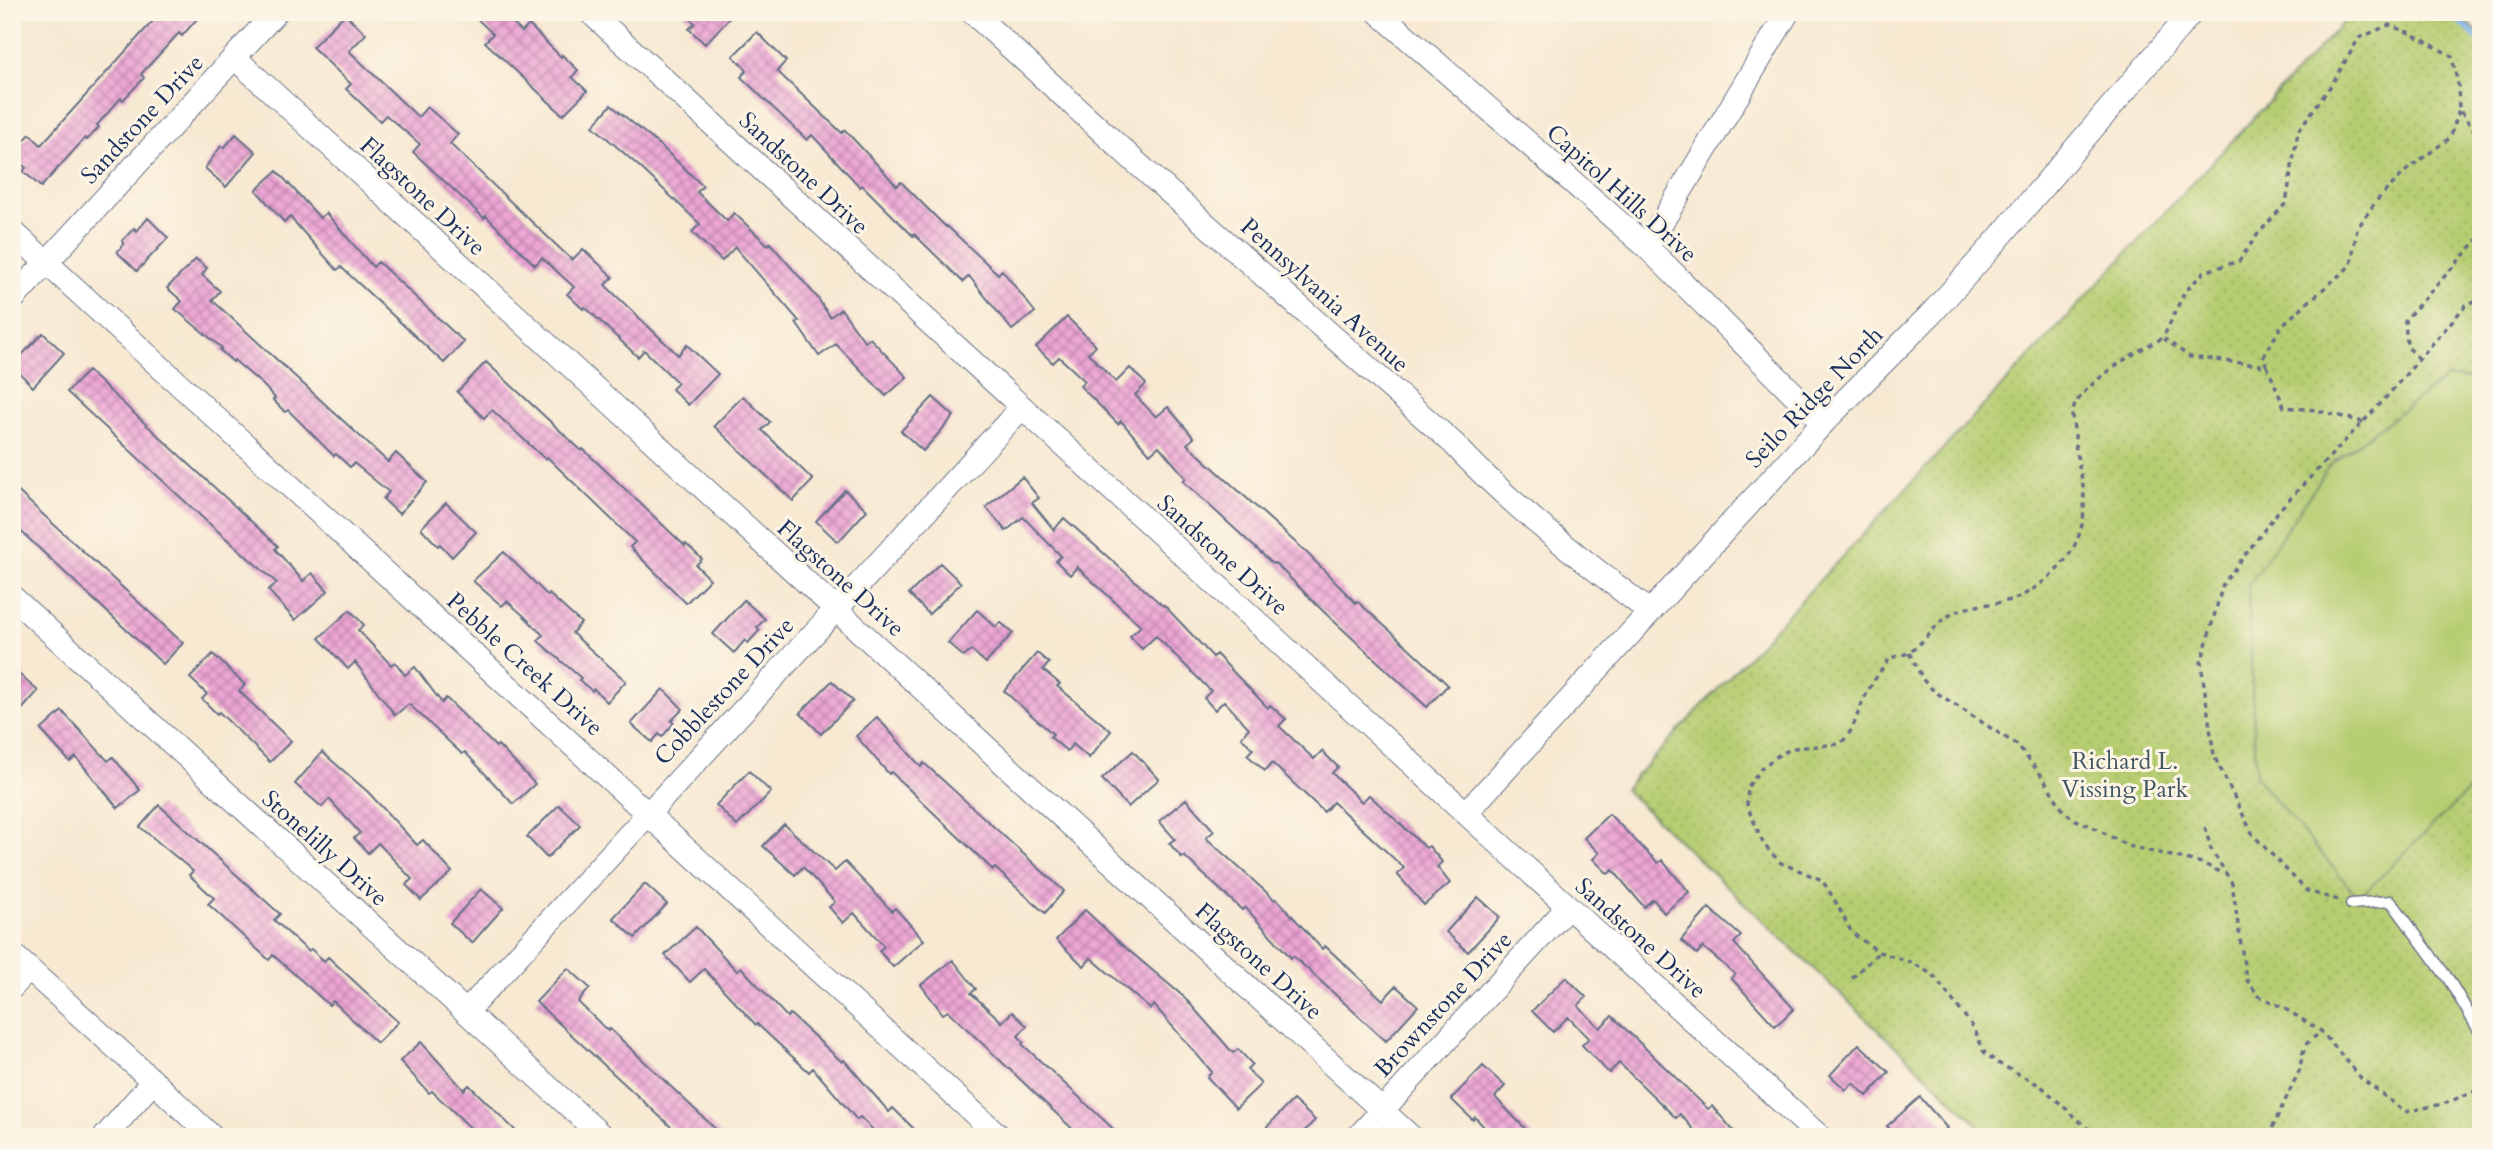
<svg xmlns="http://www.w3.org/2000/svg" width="2493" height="1149" viewBox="0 0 2493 1149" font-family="Cardo,serif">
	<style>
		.grass { fill: url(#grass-dots); stroke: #687e68; stroke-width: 2 }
		.pitch { fill: #b6cd71; stroke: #687e68; stroke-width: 2 }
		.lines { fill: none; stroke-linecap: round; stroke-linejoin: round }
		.stream { stroke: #80b2ec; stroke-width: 6 }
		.building { fill: url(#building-cross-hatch) }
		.lane-casing { stroke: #687087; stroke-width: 13 }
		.street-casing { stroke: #687087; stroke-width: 25 }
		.path { stroke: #687087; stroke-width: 3.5; stroke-dasharray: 5 5; stroke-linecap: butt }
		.lane { stroke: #fff; stroke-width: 10 }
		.street { stroke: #fff; stroke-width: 23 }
		.labels { text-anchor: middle; stroke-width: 6; stroke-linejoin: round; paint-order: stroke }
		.street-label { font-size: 24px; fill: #1b2f5e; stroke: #fcf5e5 }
		.park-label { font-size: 24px; fill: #425663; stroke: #fcf5e5 }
	</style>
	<defs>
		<pattern id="grass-dots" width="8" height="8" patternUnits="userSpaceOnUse" patternTransform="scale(1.75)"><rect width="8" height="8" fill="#b6cd71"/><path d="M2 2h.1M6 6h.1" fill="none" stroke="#9cb064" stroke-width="1.8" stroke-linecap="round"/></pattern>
		<pattern id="building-cross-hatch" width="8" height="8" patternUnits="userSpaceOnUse" patternTransform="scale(1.75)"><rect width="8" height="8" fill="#eda5d4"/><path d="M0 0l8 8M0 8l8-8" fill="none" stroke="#bf87af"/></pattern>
	</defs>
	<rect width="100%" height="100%" fill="#fcf5e5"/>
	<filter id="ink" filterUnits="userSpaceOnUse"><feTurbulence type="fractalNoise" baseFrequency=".0143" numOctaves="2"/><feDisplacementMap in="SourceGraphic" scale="14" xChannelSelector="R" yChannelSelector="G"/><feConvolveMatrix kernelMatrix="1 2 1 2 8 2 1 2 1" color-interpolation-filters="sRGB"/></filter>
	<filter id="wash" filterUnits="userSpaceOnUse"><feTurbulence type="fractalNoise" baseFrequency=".00686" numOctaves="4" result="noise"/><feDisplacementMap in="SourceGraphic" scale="28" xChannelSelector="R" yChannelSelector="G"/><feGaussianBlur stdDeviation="1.57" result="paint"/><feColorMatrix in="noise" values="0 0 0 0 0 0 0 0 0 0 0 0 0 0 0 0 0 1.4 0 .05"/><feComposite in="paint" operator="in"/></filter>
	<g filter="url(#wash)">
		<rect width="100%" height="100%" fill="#f7e9d2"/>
		<path class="grass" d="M2353,12H2456L2481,35V1137H1991L1624,789Z"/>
		<path class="pitch" d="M2446,378H2481V778L2359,898L2256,777L2248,586L2331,464Z"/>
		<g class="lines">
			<path class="stream" d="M2450,12L2481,41"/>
		</g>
		<g id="blocks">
			<path class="building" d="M161,12H203L182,36L179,33L141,74L144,78L123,100L121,98L97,125L99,127L87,140L85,138L41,187L23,171L26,168L12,154L30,134L41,145Z
				M470,12H501L522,32L529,25L561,57L562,55L578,70L572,77L587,91L563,115L485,42L493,34Z
				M683,12H735L705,44L689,29L695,23Z
				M345,14L366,34L349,51L418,117L427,107L458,134L450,144L572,260L583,249L613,277L605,285L678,355L687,345L718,374L688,405L672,389L678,383L644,350L638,357L585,307L583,309L567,294L574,287L542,258L535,265L486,216L484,218L413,152L420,144L386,115L380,121L346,89L351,84L312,47Z
				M757,32L786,61L777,71L842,133L845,130L897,186L901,182L946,227L947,226L998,274L1002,270L1035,312L1012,330L969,276L963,282L914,234L913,236L862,185L860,187L812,135L807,140L741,77L747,70L733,56Z
				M611,105L664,149L703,186L697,192L727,221L734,213L768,245L770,243L817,297L830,317L841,309L865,342L870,338L907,377L886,396L836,344L819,356L796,323L799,321L735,247L722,261L692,232L700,224L641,168L593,126Z
				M236,134L256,152L226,187L205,168L221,146L224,148Z
				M277,171L320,218L326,213L373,267L378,262L464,342L444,363L341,267L337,270L290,217L284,222L256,190Z
				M148,218L168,238L137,271L117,252L124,244L122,241L134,228L137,231Z
				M196,259L207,268L202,275L220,291L212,300L388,462L396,453L427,482L399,514L383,499L389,492L354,463L350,467L336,454L334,456L288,410L285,412L273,400L275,398L263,385L234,360L233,362L220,350L222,348L175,309L182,301L167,288Z
				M1067,317L1096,346L1088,353L1116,382L1130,368L1146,384L1135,395L1156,417L1168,407L1194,438L1187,444L1307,553L1356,603L1357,601L1409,648L1448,685L1427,707L1324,612L1275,563L1273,564L1183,481L1186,478L1159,446L1150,454L1121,421L1118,424L1080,386L1085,381L1059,357L1053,363L1036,347Z
				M43,333L64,353L33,387L12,365Z
				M486,362L582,451L583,449L685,546L686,544L702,559L696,565L710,579L686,603L630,547L635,542L547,457L545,459L492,410L484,418L457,392Z
				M88,371L278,546L275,549L303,581L312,573L328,591L295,620L268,590L277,583L204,519L67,392Z
				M743,396L770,422L762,430L813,480L793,501L714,426Z
				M933,397L954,416L923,451L901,431Z
				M1022,477L1039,498L1032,503L1054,530L1064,518L1163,606L1164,605L1213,657L1216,654L1268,708L1270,705L1286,719L1279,726L1314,759L1322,751L1338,767L1332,773L1362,802L1369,795L1426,848L1429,846L1442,862L1437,867L1450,883L1424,905L1397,874L1404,868L1333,802L1324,812L1272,763L1265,771L1247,755L1253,749L1241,737L1249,728L1224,701L1215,710L1204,698L1211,691L1156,636L1142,649L1130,636L1141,626L1077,567L1070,575L1056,561L1061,556L1023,517L1006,531L986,507Z
				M12,486L183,643L163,664L12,523Z
				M845,490L867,510L838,542L816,521Z
				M446,503L476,532L452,557L440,544L438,546L421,528Z
				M504,552L548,596L549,594L581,623L572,633L626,681L607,702L594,689L592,691L579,680L581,678L538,641L543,635L524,616L507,601L502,606L473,581Z
				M940,563L961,583L929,614L909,594Z
				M744,600L765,619L757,627L760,630L748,643L745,640L734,653L713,634Z
				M350,610L364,625L358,630L391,665L395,662L405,675L415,667L442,703L446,698L496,747L498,745L535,784L513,804L465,752L462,754L409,704L395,715L355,662L348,669L319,638Z
				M977,610L996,627L1000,622L1013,633L986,663L971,650L964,657L948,643Z
				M1037,653L1049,663L1043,670L1060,684L1057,686L1111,731L1089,758L1073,744L1067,751L1050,737L1053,734L1004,691Z
				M213,654L245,685L239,691L291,741L270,762L219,712L217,714L202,699L207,694L190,678Z
				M12,668L38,691L12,721Z
				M832,681L853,701L821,734L800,713Z
				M663,689L683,709L671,721L674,723L662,737L659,734L652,742L631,724Z
				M62,711L108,761L113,757L140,790L118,808L76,757L70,762L41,730Z
				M877,717L921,767L924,763L1064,891L1045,913L995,868L993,870L891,772L889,774L856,736Z
				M1133,751L1159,779L1128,807L1102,779Z
				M322,752L368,792L417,845L423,840L452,872L421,900L406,885L412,879L378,843L368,853L354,838L360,833L329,799L322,807L295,784Z
				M749,771L771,792L737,826L716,805Z
				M1186,799L1214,831L1206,838L1275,900L1277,899L1322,949L1325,946L1383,1000L1396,986L1418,1006L1386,1041L1293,956L1291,958L1245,907L1242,910L1184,856L1182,858L1169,843L1175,839L1159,821Z
				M159,805L280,914L274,920L308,951L311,949L324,961L328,957L398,1022L377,1043L333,1001L329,1005L273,955L269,960L208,904L214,898L189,875L193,871L140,827Z
				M559,805L580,825L547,858L527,837Z
				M1609,814L1658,863L1662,860L1689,892L1664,913L1653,899L1644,907L1613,870L1608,874L1593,859L1599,853L1584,838Z
				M784,824L835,871L845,862L892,911L895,908L924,940L893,967L879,951L884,946L854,913L843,923L829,907L835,902L803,867L795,875L763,846Z
				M645,884L667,904L635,938L613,918Z
				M481,889L503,908L472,943L450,923Z
				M1478,897L1500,917L1468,952L1446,932Z
				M1709,908L1741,936L1734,943L1794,1009L1775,1026L1731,978L1735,974L1703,947L1697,954L1681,940Z
				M1085,910L1120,943L1184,997L1233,1053L1238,1049L1252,1064L1247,1069L1261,1084L1236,1108L1207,1077L1212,1072L1154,1005L1150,1009L1091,958L1084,966L1056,940Z
				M696,927L737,971L741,967L787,1017L790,1014L842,1062L844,1060L889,1112L893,1108L922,1137H880L860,1117L857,1120L813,1068L809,1072L757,1024L756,1025L704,969L690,982L665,955Z
				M953,960L976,989L971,993L1002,1022L1012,1012L1027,1026L1018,1036L1024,1042L1022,1044L1122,1137H1081L948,1011L943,1014L921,985Z
				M568,968L590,988L578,1002L608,1031L610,1029L724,1137H682L536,1002Z
				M1566,977L1586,997L1578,1006L1600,1028L1612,1016L1708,1109L1712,1106L1739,1137H1700L1680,1114L1676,1118L1619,1063L1609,1073L1582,1045L1589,1038L1568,1017L1553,1032L1532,1011Z
				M421,1042L464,1090L469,1085L522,1137H480L432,1091L429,1093L400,1061Z
				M1859,1044L1889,1072L1867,1096L1853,1083L1846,1090L1830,1075Z
				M1483,1066L1505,1086L1495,1097L1533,1137H1493L1475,1117L1473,1120L1451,1099Z
				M1920,1097L1947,1128L1936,1137H1896L1887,1126Z
				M1293,1100L1315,1120L1299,1137H1257Z"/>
		</g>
	</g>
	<g filter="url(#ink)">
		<use href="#blocks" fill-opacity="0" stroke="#687087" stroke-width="2"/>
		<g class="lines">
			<defs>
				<path id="lane" d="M2351,904L2391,901L2449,980L2481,1034"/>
				<path id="street" d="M590,12L1820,1137
					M972,12L1140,166L1453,443C1511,506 1581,559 1649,611
					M1378,12L1647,247L1823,423
					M235,58L1411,1137
					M12,231L1000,1137
					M1647,247L1788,12
					M12,300L276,12
					M12,597L603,1137
					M1466,813L1823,423L1931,314L1986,253L2192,12
					M12,954L153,1081
					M12,987L29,969
					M466,1012L1022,407
					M105,1137L153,1081L212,1137
					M1358,1137L1568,907"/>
			</defs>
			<use href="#lane" class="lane-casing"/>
			<use href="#street" class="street-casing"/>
			<path class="path" d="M2419,359L2407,346L2405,320L2481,236
				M2267,366L2263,358L2281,326L2351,265L2357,229L2376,201L2409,168L2450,138L2459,110
				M2363,422L2316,410L2284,407L2267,366L2190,357L2163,338L2184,293L2204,272L2239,261L2258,234L2286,203L2298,131L2332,84L2359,38L2389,25L2410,33L2452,56L2458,85L2459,109L2473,129L2481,130
				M1909,653L1924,681L1934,691L2017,745L2042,776L2063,810L2073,819L2091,826L2128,846L2202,863L2224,874
				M2205,827L2211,849L2232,883L2246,979L2259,996L2282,1007L2321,1031L2361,1078L2405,1112L2443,1104L2481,1089
				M2338,900L2307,891L2253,835L2214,756L2201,663L2223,584L2280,509L2382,402L2466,305L2481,298
				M1852,978L1879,952
				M2097,1137L2041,1086L1996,1062L1984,1052L1974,1028L1933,975L1913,963L1879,952L1852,933L1834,899L1822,880L1781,863L1764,845L1747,806L1748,787L1761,768L1780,754L1794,748L1840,744C1855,729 1853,724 1861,706C1868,688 1879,673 1890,658C1896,656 1905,655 1910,652C1928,639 1937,619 1958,611C1980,602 2005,606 2025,594C2061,573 2086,543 2084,500C2084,478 2075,458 2075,436C2075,428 2070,418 2073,410C2081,384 2139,349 2163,338
				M2268,1137L2300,1069L2302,1055L2307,1043L2321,1032"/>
			<use href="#lane" class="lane"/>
			<use href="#street" class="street"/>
		</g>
	</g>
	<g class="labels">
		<g class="street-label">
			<text transform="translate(142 119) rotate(-47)" y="8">Sandstone Drive</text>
			<text transform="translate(804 173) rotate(43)" y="8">Sandstone Drive</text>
			<text transform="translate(1622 193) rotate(42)" y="8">Capitol Hills Drive</text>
			<text transform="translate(423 196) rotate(43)" y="8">Flagstone Drive</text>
			<text transform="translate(1325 295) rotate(42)" y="8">Pennsylvania Avenue</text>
			<text transform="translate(1814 397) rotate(-46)" y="8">Seilo Ridge North</text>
			<text transform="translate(1223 555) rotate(42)" y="8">Sandstone Drive</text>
			<text transform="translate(841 578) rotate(42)" y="8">Flagstone Drive</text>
			<text transform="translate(525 664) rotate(42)" y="8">Pebble Creek Drive</text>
			<text transform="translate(724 691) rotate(-47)" y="8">Cobblestone Drive</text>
			<text transform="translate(325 848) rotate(42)" y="8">Stonelilly Drive</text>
			<text transform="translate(1641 938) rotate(42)" y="8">Sandstone Drive</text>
			<text transform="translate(1259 961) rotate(42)" y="8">Flagstone Drive</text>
			<text transform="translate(1443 1004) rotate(-47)" y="8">Brownstone Drive</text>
		</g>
		<g class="park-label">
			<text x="2125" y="769">Richard L.<tspan x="2125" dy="28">Vissing Park</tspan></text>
		</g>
	</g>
	<rect width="2493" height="1149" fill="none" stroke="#fcf5e5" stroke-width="42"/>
</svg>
